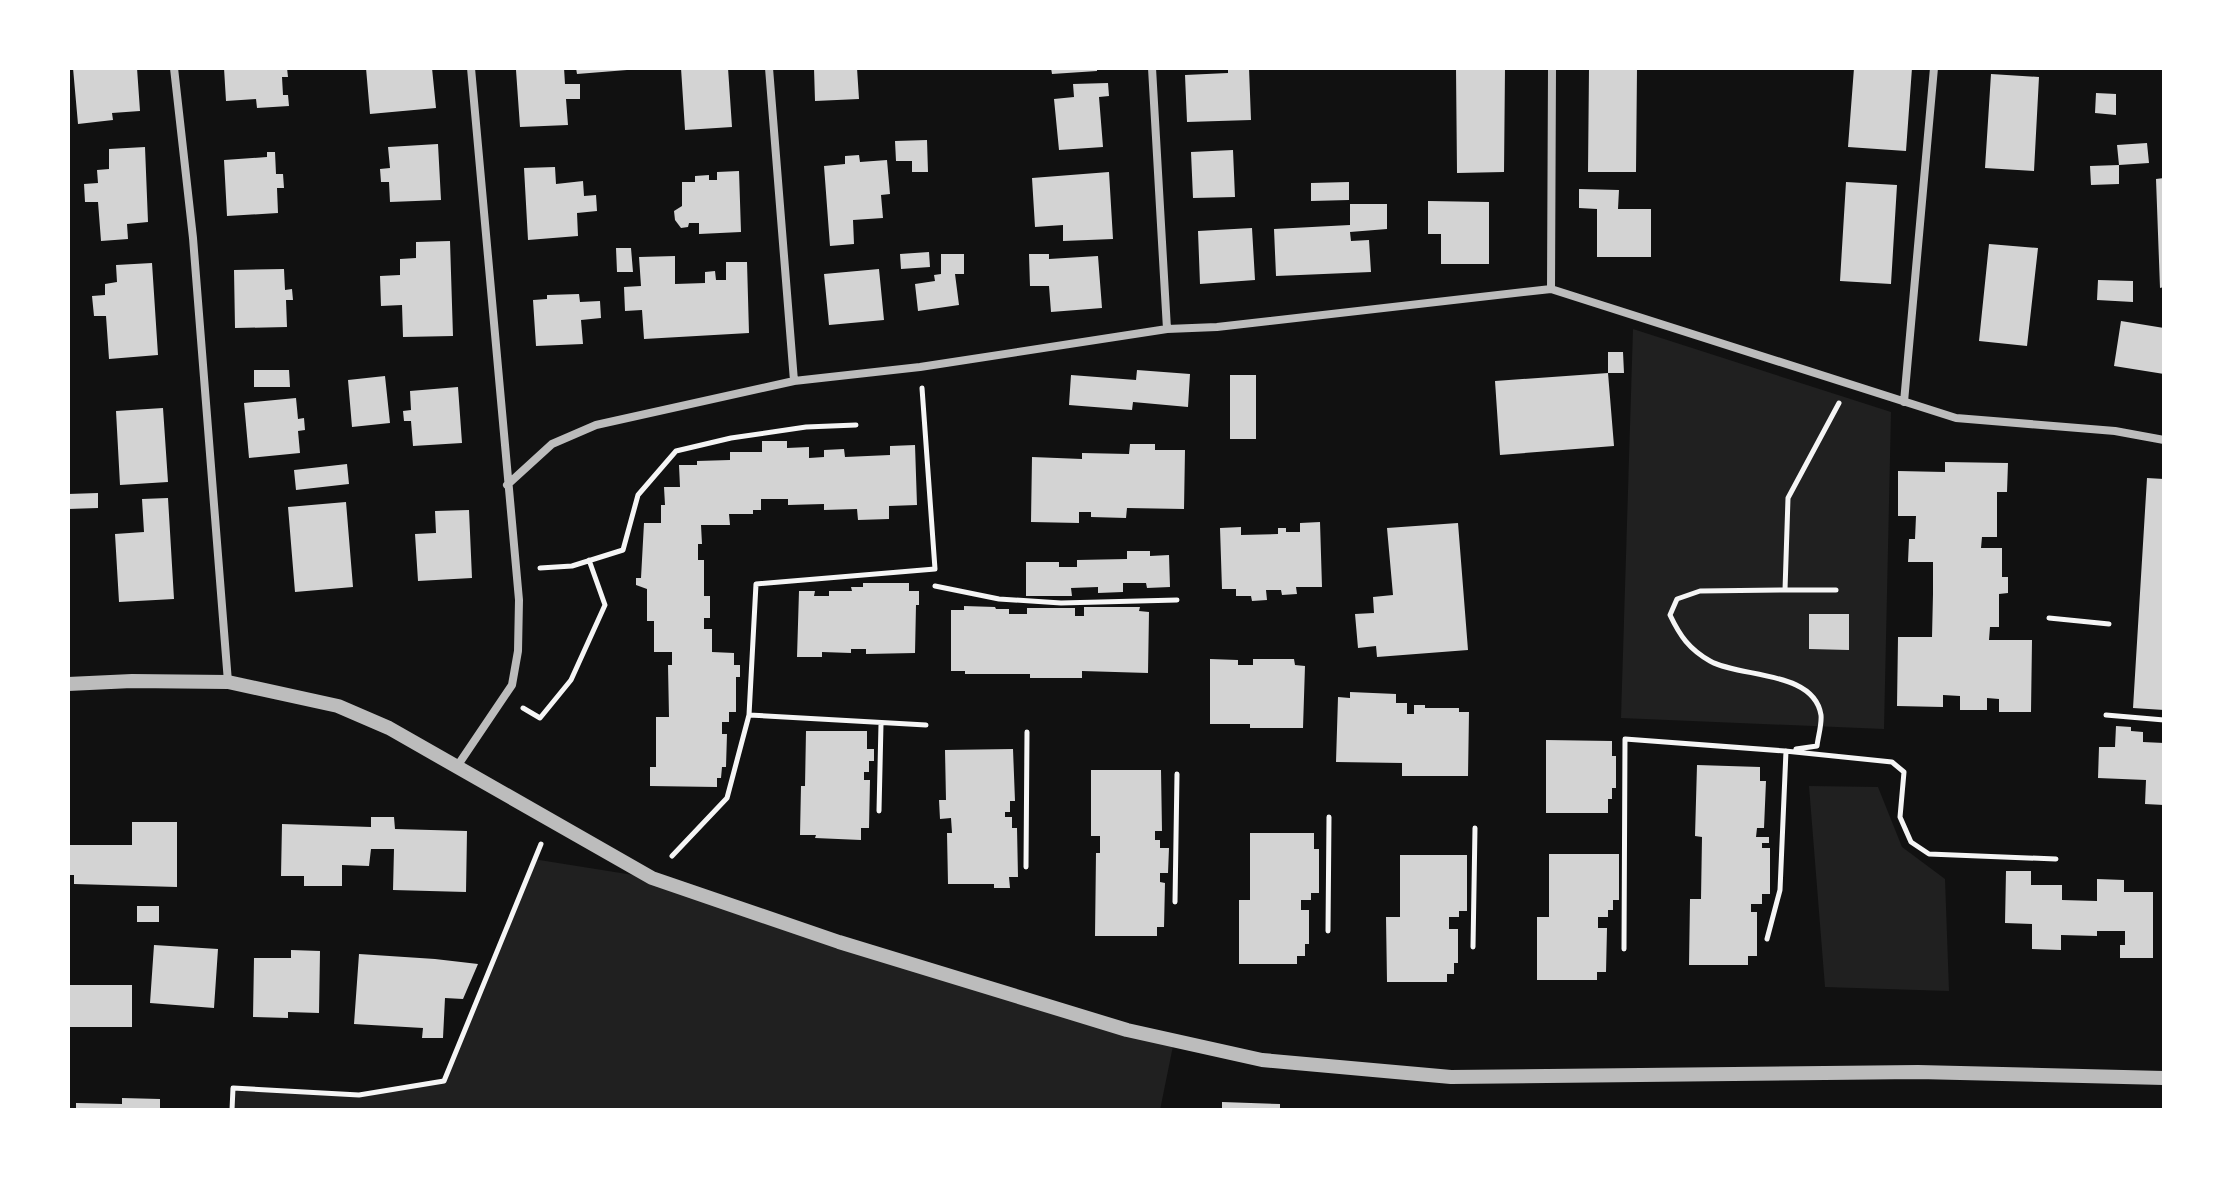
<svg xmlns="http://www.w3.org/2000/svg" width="2232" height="1178" viewBox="0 0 2232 1178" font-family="'Archivo Narrow',sans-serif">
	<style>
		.green { fill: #202020 }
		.building { fill: #d3d3d3 }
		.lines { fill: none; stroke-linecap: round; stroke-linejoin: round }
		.path { stroke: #f5f5f5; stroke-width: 5 }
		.minor { stroke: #bcbcbc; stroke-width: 8 }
		.tertiary { stroke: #bcbcbc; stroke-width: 14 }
	</style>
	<rect width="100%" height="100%" fill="#111"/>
	<path class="green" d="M1633,329L1891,412L1884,729L1621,718Z
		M1809,786L1878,787L1902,847L1945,879L1949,991L1825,987Z
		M533,859L652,878L1174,1041L1160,1110H233V1088L359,1095L444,1081Z"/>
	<path class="building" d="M73,68H137L140,111L112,113L113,120L78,124Z
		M224,68H287L288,77H282L283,95H288L289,106L257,108L256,99L226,101Z
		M366,68H432L436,108L370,114Z
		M564,68L565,84H580V99H566L568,125L520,127L516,70Z
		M576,68H626L627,70L577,74Z
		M681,68H728L732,127L685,130Z
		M814,68H857L859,99L815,101Z
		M1051,68H1097V71L1052,74Z
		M1228,68H1249L1251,120L1187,122L1185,75L1228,73Z
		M1456,68H1505L1504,172L1457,173Z
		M1589,68H1637L1636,172H1588Z
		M1854,68H1912L1906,151L1848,147Z
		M1991,74L2039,77L2034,171L1985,168Z
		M1108,83L1109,96L1099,97L1103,147L1059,150L1054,99L1074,97L1073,84Z
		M2096,93L2116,94V115L2095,113Z
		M927,140L928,172H912V161H896L895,141Z
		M2147,143L2149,163L2119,165L2117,145Z
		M438,144L441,200L390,202L389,182H381L380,169L390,168L388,147Z
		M145,147L148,222L127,224L128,239L101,241L98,202H85L84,184L98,183L97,170L109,169V149Z
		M1233,150L1235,197L1193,198L1191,152Z
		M267,152H275L276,174H283L284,188H277L278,213L227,216L224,160L267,157Z
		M859,155L860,162L887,160L890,194L881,195L883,218L853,220L854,244L830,246L824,166L845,164V156Z
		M2119,165V184L2091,185L2090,166Z
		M555,167L556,184L583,181L584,196L596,195L597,211L577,213L578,236L528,240L524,168Z
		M739,171L741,232L699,234V223H689L688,227L681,228L675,220L674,211L682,206V182H695V176L709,175V180H717V172Z
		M1109,172L1113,239L1063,241V225L1035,227L1032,178Z
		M2164,178V287L2160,288L2156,179Z
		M1349,182V200L1311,201V183Z
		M1846,182L1897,185L1891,284L1840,281Z
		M1579,189L1619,190L1618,209H1651V257H1597V209L1579,208Z
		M1428,201L1489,202V264H1441V234H1428Z
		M1350,204H1387V229L1350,232L1351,241L1369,240L1371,272L1276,276L1274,229L1350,225Z
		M1252,228L1255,280L1200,284L1198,231Z
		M450,241L453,336L403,337L402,305L381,306L380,276L400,275V259L416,258V242Z
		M1989,244L2038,248L2027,346L1979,341Z
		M616,248H631L633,272H617Z
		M929,252L930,267L901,269L900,254Z
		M941,254H964V274H955L959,305L918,311L915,284L935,281L934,275L941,274Z
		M1029,254H1049V259L1098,256L1102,308L1051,312L1049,286H1030Z
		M675,256V284L705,283V272L715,271L716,280H726V262H747L749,333L644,339L642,310L625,311L624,287L641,286L639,257Z
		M152,263L158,355L109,359L106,316H94L92,296L105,295V284L117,282L116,265Z
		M284,269L285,290L292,289L293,300H286L287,327L235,328L234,270Z
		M879,269L884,320L829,325L824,274Z
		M2098,280L2133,281V302L2097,300Z
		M579,294L580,302L600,301L601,318L581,320L583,344L536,346L533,300L547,299V295Z
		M2121,321L2164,328V374L2114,366Z
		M1608,352H1623L1624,373H1608Z
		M254,370H289L290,387H254Z
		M1137,370L1190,374L1188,407L1133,402L1132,410L1069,405L1071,375L1136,380Z
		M1608,373L1614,446L1500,455L1495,381Z
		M1230,375H1256V439H1230Z
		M385,376L390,423L352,427L348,380Z
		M458,387L462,443L413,446L411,421H404L403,411L411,410L410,391Z
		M296,398L298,419L304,418L305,430L298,431L300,453L249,458L244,403Z
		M163,408L168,482L120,485L116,411Z
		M762,441H787V448L809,447V458L824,457V450L844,449L845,457L890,455V446L915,445L917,505L889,506V519L858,520L857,509L824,510V504L788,505V499H761V510H753V514H729L730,525H701L702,544H698V560H704V596H710V618H704V629H712V652L734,653V665H740V677H736V712H729V722H722V734H727L726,767H722L721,778H717V787L650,786V767H656V717H669L668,665H672V652H654V621H647V589L636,585V578H641L644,523H661V505H665L664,487H680L679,465H697V461L730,460V452H762Z
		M1130,444H1155V450H1185L1184,509L1127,508L1126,518L1091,517V512H1079V523L1031,522L1032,457L1082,459V453L1129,454Z
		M1945,462L2008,463L2007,492H1997V537H1982L1981,548H2002V577H2008V593L1999,594V627H1990L1989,640H2032L2031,712H1999V699L1987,698V710H1960V696L1943,695V707L1897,706L1898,637H1932L1933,594V562H1908L1909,539H1915L1916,516H1898V471L1945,472Z
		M347,464L349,484L296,490L294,470Z
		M2147,478L2164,479V710L2133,708Z
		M98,493V508L68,509V494Z
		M168,498L174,599L119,602L115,534L144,532L142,499Z
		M346,502L353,587L295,592L288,507Z
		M469,510L472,578L418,581L415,534L436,533L435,511Z
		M1320,522L1322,587H1296L1297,594L1282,595L1281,590H1266L1267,600L1252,601L1251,596H1236V589H1222L1220,528L1241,527V535L1278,534V528H1286V532H1300V523Z
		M1458,523L1468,650L1377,657L1376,646L1358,648L1355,614L1374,613L1373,597L1393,595L1387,528Z
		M1127,551H1150V556L1169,555L1170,587L1147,588L1146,583H1123V592L1098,593V587L1071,588L1072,596H1026V562H1059V567H1077V560L1127,559Z
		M863,583H909V591H919V605H916L915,653L866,654V649H851V653L822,652V657H797L799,591H815L814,596H829V591H852L851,587H863Z
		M964,606L995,607L996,609H1009V614H1027V608H1075V616H1084V607H1140L1139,611L1149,612L1148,673L1082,671V678H1030V674H965V671H951V610H964Z
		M1809,614H1849V650L1809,649Z
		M1210,659L1238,660V665H1253V659H1294L1295,665L1305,666L1303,728H1250V724H1210Z
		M1350,692L1396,694V703H1407V714H1414V705H1425V708H1459V712H1469L1468,776H1402V763L1336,762L1338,697L1350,698Z
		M2116,726L2131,727V731L2143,732V742L2164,743V805L2145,804L2146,780L2098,778L2099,747H2115Z
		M806,731H867V749H874V761H869V772H864V780H870L869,828H861V840L815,838L816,835H800L801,786H805Z
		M1546,740L1612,741V756H1616V788H1612V799H1608V813H1546Z
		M1013,749L1015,801H1010V812H1005V817H1012V828H1017L1018,877H1009L1010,888H994V884H948L947,833H952L951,818L940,819L939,800H946L945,750Z
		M1697,765L1760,767V781H1766L1764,828H1757L1756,837H1769V843H1762V848H1770V894H1762V904H1751V912H1757V956H1748V965H1689L1690,899H1701L1702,837L1695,836Z
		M1091,770H1161L1162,831H1155V840H1160V848H1169L1168,873H1160V882L1165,883L1164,927H1157V936H1095L1096,853H1100V836H1091Z
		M371,817H394L395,829L467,831L466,892L393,890L394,849H371L369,866L342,865V886H304V876H281L282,824L371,827Z
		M132,822H177V887L74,884V875H68V845H132Z
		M1250,833H1314V849H1319V893H1311V900H1301V910H1309V944H1305V956H1297V964H1239V900H1250Z
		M1549,854H1619V900H1613V910H1608V917H1598V928H1607L1606,972H1597V980H1537V917H1549Z
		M1400,855H1467V911H1459V917H1449V929H1458V963H1454V974H1447V982H1387L1386,917H1400Z
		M2006,871H2031V885H2062V900L2097,901V879L2124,880V892H2153V958H2120V945H2125V931H2097V936L2061,935V950L2032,949V924L2005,923Z
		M137,906H159V922H137Z
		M154,945L218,949L214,1008L150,1003Z
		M291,950L320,951L319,1013L288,1012V1018L253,1017L254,958H291Z
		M359,954L435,959L478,964L463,999L445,998L443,1038H422L423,1028L354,1024Z
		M68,985H132V1027H68Z
		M122,1098L160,1099V1110H76V1103L122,1104Z
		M1222,1102L1280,1104V1110H1222Z"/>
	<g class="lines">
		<path class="path" d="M540,568L572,566L623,550L638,495L676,451L731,438L806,427L856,425
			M935,586L999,599L1061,603L1177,600
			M1785,590L1700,591L1677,599L1670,615C1680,636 1689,649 1710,661C1740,678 1814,670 1821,715C1822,724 1818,737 1817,746L1796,749
			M1836,590H1785L1788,498L1839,403
			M2049,618L2109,624
			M523,708L540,718L571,680L605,605L589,560
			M749,715L926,725
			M2106,715L2164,720
			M879,811L881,724
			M672,856L727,798L749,715L756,584L935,569L922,388
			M1026,867L1027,732
			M1175,902L1177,774
			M1328,931L1329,817
			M1767,939L1780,890L1786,751
			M1473,947L1475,828
			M1624,949L1625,739L1785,751L1892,762L1904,772L1900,817L1911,842L1929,854L2056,859
			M232,1110L233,1088L359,1095L444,1081L541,844"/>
		<path class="minor" d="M174,68L193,238L228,682
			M769,68L794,381
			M1152,68L1167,329
			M1551,289L1552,68
			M1904,402L1934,68
			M507,485L552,444L596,425L794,381L920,367L1167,329L1217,327L1551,289L1956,418L2115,431L2164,440
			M458,765L512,685L518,651L519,600L471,68"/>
		<path class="tertiary" d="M68,684L132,681L228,682L338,706L389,728L652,878L839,942L1127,1030L1262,1060L1451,1077L1918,1072L2164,1078"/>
	</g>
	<rect width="2232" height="1178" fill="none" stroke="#ffffff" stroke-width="140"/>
</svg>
